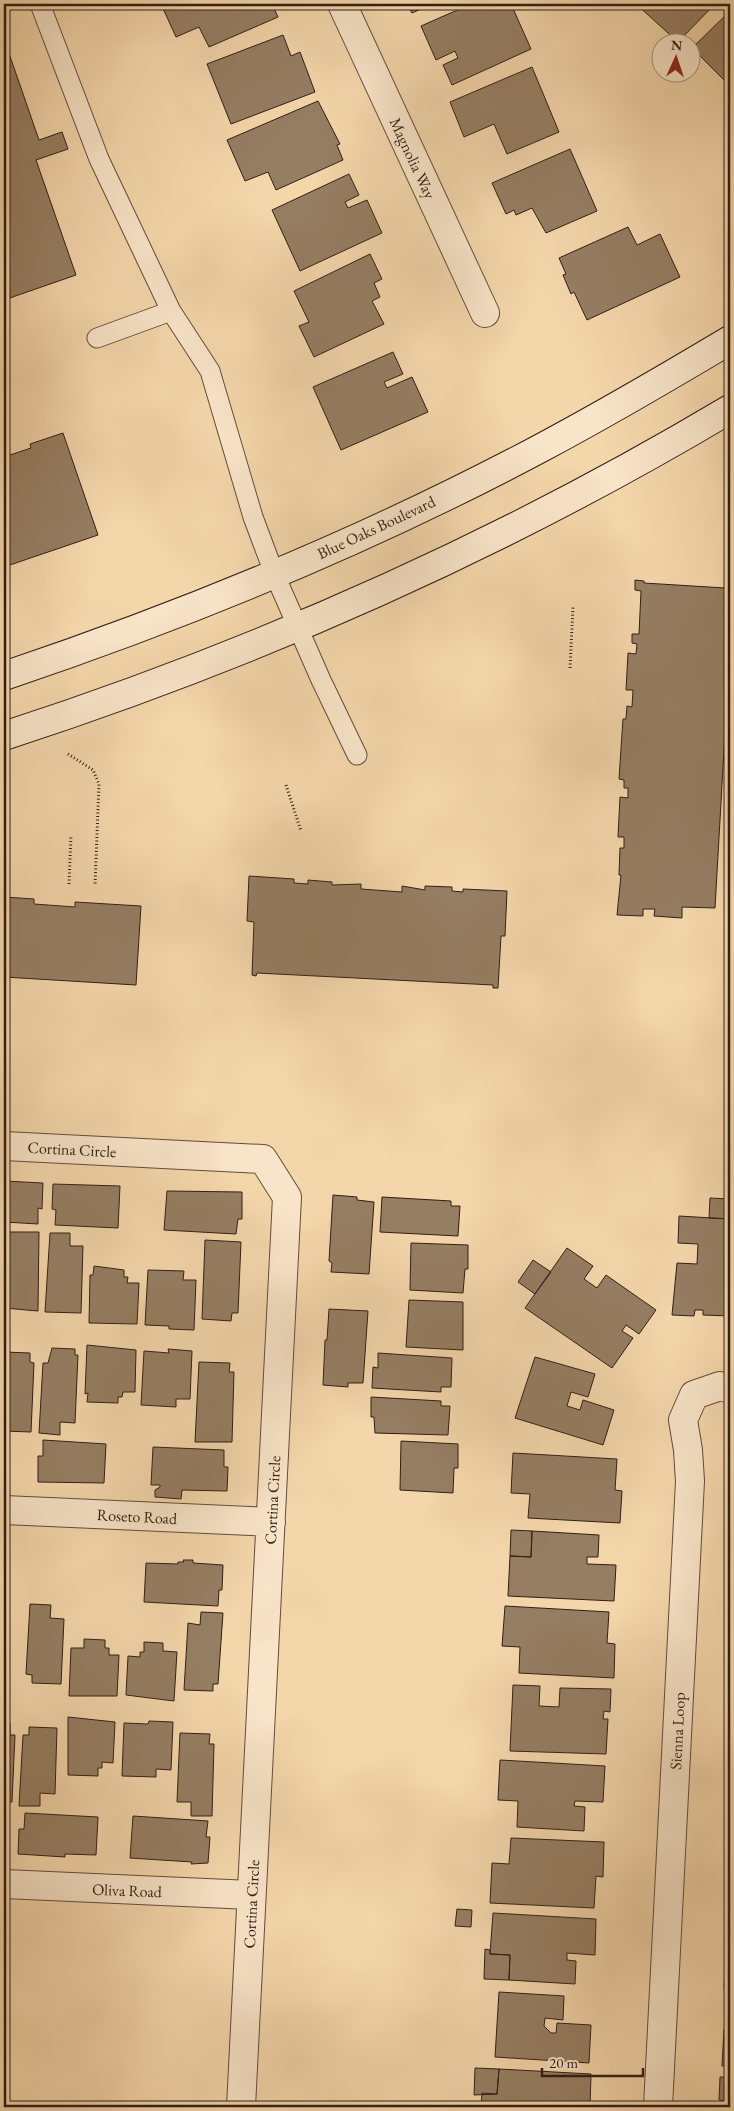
<svg xmlns="http://www.w3.org/2000/svg" width="734" height="2111" viewBox="0 0 734 2111" font-family="'EB Garamond',serif">
	<style>
		.building { fill: #967e63; stroke: #311e15 }
		.lines { fill: none; stroke-linecap: round; stroke-linejoin: round }
		.service-casing { stroke: #624c3a; stroke-width: 21 }
		.minor-casing { stroke: #624c3a; stroke-width: 30 }
		.secondary-casing { stroke: #311e15; stroke-width: 30 }
		.path { stroke: #311e15; stroke-width: 3; stroke-dasharray: 1 2.5; stroke-linecap: butt }
		.service { stroke: #f8e4c8; stroke-width: 19 }
		.minor { stroke: #f8e4c8; stroke-width: 28 }
		.secondary { stroke: #f8e4c8; stroke-width: 28 }
		.labels { text-anchor: middle; stroke-width: 4.5; stroke-linejoin: round; paint-order: stroke }
		.street-label { font-size: 16px; fill: #311e15; stroke: #f8e4c8 }
	</style>
	<rect width="100%" height="100%" fill="#f4d6ab"/>
	<filter id="stains"><feTurbulence type="fractalNoise" baseFrequency=".004" numOctaves="4"/><feColorMatrix values="0 0 0 0 .2 0 0 0 0 .09 0 0 0 0 .02 0 0 0 .5 -.17"/></filter>
	<radialGradient id="worn" r=".72"><stop offset=".6" stop-color="#630" stop-opacity="0"/><stop offset="1" stop-color="#630" stop-opacity=".3"/></radialGradient>
	<path class="building" d="M161,4H272L278,17L209,47L199,27L176,37Z
		M407,4H432L412,13Z
		M471,4H511L531,49L452,85L443,65L458,58L455,51L436,60L421,26Z
		M636,4H715L678,42Z
		M730,11V86L692,48Z
		M283,35L291,56L300,52L315,92L231,124L207,64Z
		M4,39L39,140L62,132L68,149L36,160L76,275L4,300Z
		M532,67L559,132L507,154L494,124L464,137L450,102Z
		M318,101L340,144L337,145L343,160L276,190L268,172L245,181L227,140Z
		M570,149L597,211L546,233L532,208L516,215L514,210L506,214L492,183Z
		M349,174L359,195L345,202L348,208L367,200L382,233L300,271L272,210Z
		M628,227L637,245L660,234L680,277L587,320L574,292L571,294L563,275L566,274L559,258Z
		M370,254L382,279L374,283L380,297L372,301L384,324L314,357L299,326L309,322L294,291Z
		M393,352L403,374L384,382L387,388L412,377L428,412L341,450L313,387Z
		M63,433L98,535L4,567V457L31,448L30,444Z
		M635,580L644,581V583L725,588L726,584L730,585V644L715,908L682,907V918L654,916L655,909H643V916L617,915L621,875H619L620,848H624V837H618L620,797L628,798V788H624V780L619,779L623,719H626L627,706L632,707L633,690H626L628,653L636,654L637,644L632,643V634H639L641,591L635,590Z
		M249,876L294,879V883L308,884V880L332,882V885L361,884V889L402,892V886L425,890V886L452,887V891L463,892V889L507,891L505,936H501L498,988H493V985L257,973L256,976L252,975L254,922L247,921Z
		M4,897L34,899V904L75,907V902L141,906L136,985L4,977Z
		M4,1181L43,1183L42,1209L38,1208V1224L4,1222Z
		M53,1184L120,1186L118,1228L55,1225L56,1210L52,1209Z
		M167,1191L242,1192V1219H238L236,1234L164,1230Z
		M333,1195L357,1197V1200L374,1202L369,1274L331,1272L332,1263L329,1261Z
		M382,1197L451,1201V1206H460L458,1236L380,1232Z
		M710,1198L730,1199V1219L709,1218Z
		M679,1216L730,1219V1316L703,1315V1310H695L694,1316L672,1315L677,1263L697,1264L698,1244L678,1243Z
		M6,1232H39L38,1311L4,1308Z
		M50,1233H70V1246H83L81,1313L45,1312Z
		M205,1240L241,1242L238,1313H232L231,1321L202,1319Z
		M411,1243L468,1245V1269H465L463,1293L410,1290Z
		M567,1248L593,1266L584,1279L597,1288L606,1275L656,1310L639,1334L626,1325L622,1331L633,1338L612,1368L525,1308Z
		M533,1260L551,1272L535,1294L518,1282Z
		M94,1266L124,1270V1277H128L127,1283H139L137,1324L89,1323L90,1275H93Z
		M148,1270L184,1271L183,1280H196L194,1330L169,1329V1326L145,1325Z
		M409,1300L463,1302V1350L406,1347Z
		M329,1309L368,1311L363,1383H348V1387L323,1385L325,1340H327Z
		M87,1345L136,1350L135,1392H123L122,1397H118V1403L87,1402L88,1393L85,1394Z
		M52,1348L75,1349V1355H78L75,1423L60,1422V1435L39,1433L43,1363H48Z
		M168,1349L192,1351L190,1399H176V1407L141,1405L144,1351L169,1353Z
		M4,1352L30,1353V1362L34,1363L31,1432L4,1431Z
		M378,1353L452,1358L451,1387H441V1392L372,1388L373,1367L378,1368Z
		M535,1357L595,1374L588,1397L571,1392L567,1406L580,1410L583,1400L614,1410L603,1445L515,1418Z
		M199,1362L230,1363L229,1372H234L232,1442H195Z
		M371,1397L441,1401V1406H450L448,1435L375,1433L374,1417H371Z
		M43,1440L106,1444L104,1483L38,1482V1456H43Z
		M401,1441L458,1444V1468H454L453,1493L400,1490Z
		M153,1447L224,1450V1467H228L227,1491L182,1490L181,1499L155,1497V1490L160,1487V1485H151Z
		M513,1453L617,1459L615,1490L622,1491L620,1523L528,1518L530,1494L511,1493Z
		M511,1530L532,1531L531,1557L510,1556Z
		M532,1531L599,1535L598,1557H587V1564L616,1565L614,1601L508,1596L510,1556L531,1557Z
		M183,1560H193V1563L223,1565L222,1590H219L218,1606L144,1602L146,1563L178,1564V1562H184Z
		M30,1604L51,1605L50,1618L64,1619L61,1684L32,1683V1675L26,1674Z
		M505,1606L609,1612L607,1643L615,1644L614,1678L519,1673L520,1647L502,1646Z
		M201,1612L223,1613L218,1684H213V1691L184,1690L188,1623L200,1625Z
		M84,1639L105,1640V1648H109V1655H119L117,1696H69L71,1648H84Z
		M144,1642L163,1643V1651L177,1652L174,1701L126,1695L128,1656L140,1657V1652H144Z
		M513,1685L540,1686L539,1706L559,1707L560,1688L611,1689L610,1712L604,1711L603,1719H608L606,1754L510,1751Z
		M68,1717L115,1722L113,1763L102,1762V1768H98V1776L68,1775Z
		M149,1721L173,1722L171,1770L156,1769V1777L122,1776L124,1723L148,1724Z
		M4,1723H10V1735H15L12,1802H4Z
		M29,1727L57,1728L55,1794L40,1793V1806H19L23,1735H29Z
		M180,1733L210,1734L209,1744H214L212,1816H191V1802H177Z
		M500,1760L605,1766L603,1802L575,1801L574,1806L585,1807L584,1831L517,1827L518,1801L498,1800Z
		M4,1812H6V1827H9L8,1852H4Z
		M25,1813L98,1817L96,1855L65,1854V1857L18,1854L19,1829H24Z
		M133,1816L208,1821L206,1837H210L208,1863L191,1864L192,1862L130,1858Z
		M511,1838L604,1842L603,1877L596,1876L594,1908L490,1903L492,1863L509,1864Z
		M727,1889H730V1912H726Z
		M457,1909L472,1910L471,1927L455,1926Z
		M493,1913L596,1919L595,1955L567,1953V1960L576,1961L575,1984L509,1980L510,1955L490,1954Z
		M485,1949L490,1950V1954L510,1955L509,1980L484,1979Z
		M726,1954H730V1989L724,1988Z
		M499,1992L564,1996L563,2020L545,2018L544,2026L551,2033H556L557,2023L591,2025L589,2063L495,2057Z
		M724,2029H730V2066H722Z
		M475,2068L499,2069L497,2094L474,2095Z
		M499,2069L591,2074L590,2107H481L482,2093L497,2094Z
		M720,2077H730V2107H726V2101L719,2100Z"/>
	<g class="lines">
		<defs>
			<path id="service" d="M40,4L99,159L171,311L210,371L253,517L274,573L321,680L357,755
				M97,338L171,311"/>
			<path id="minor" d="M342,4L485,313
				M4,1146L263,1159L287,1197L241,2107
				M4,1510L271,1522
				M4,1884L251,1895
				M658,2107L690,1481L688,1450L683,1420L694,1395L720,1386L730,1389"/>
			<path id="secondary" d="M4,676C188,614 370,539 541,448C605,414 668,377 730,340
				M4,736C256,654 502,545 730,409"/>
		</defs>
		<use href="#service" class="service-casing"/>
		<use href="#minor" class="minor-casing"/>
		<use href="#secondary" class="secondary-casing"/>
		<path class="path" d="M570,668L573,607
			M68,754L93,770L99,784L95,885
			M286,785L301,831
			M69,884L71,835"/>
		<use href="#service" class="service"/>
		<use href="#minor" class="minor"/>
		<use href="#secondary" class="secondary"/>
	</g>
	<g class="labels">
		<g class="street-label">
			<text transform="translate(413 158) rotate(65)" y="6">Magnolia Way</text>
			<text transform="translate(376 527) rotate(-25)" y="6">Blue Oaks Boulevard</text>
			<text transform="translate(72 1149) rotate(3)" y="6">Cortina Circle</text>
			<text transform="translate(272 1500) rotate(-87)" y="6">Cortina Circle</text>
			<text transform="translate(137 1516) rotate(3)" y="6">Roseto Road</text>
			<text transform="translate(677 1731) rotate(-87)" y="6">Sienna Loop</text>
			<text transform="translate(127 1890) rotate(2)" y="6">Oliva Road</text>
			<text transform="translate(251 1904) rotate(-87)" y="6">Cortina Circle</text>
		</g>
	</g>
	<rect width="734" height="2111" fill="none" stroke="#f4d6ab" stroke-width="20"/>
	<rect x="5" y="5" width="724" height="2101" fill="none" stroke="#311e15" stroke-width="2.5"/>
	<rect x="10" y="10" width="714" height="2091" fill="none" stroke="#311e15"/>
	<g transform="translate(676 58) rotate(3)"><circle r="24" fill="#f8e4c8" stroke="#a89580"/>
	<path d="M0-4L9 19L0 12L-9 19Z" fill="#8f2418"/>
	<text y="-8" font-size="14" font-weight="bold" text-anchor="middle" fill="#311e15">N</text>
	</g>
	<path d="M542 2068v8h101v-8" fill="none" stroke="#311e15" stroke-width="2.5"/>
	<text x="549" y="2068" font-size="15" fill="#311e15" stroke="#f8e4c8" stroke-width="4" paint-order="stroke">20 m</text>
	<rect width="100%" height="100%" filter="url(#stains)"/>
	<rect width="100%" height="100%" fill="url(#worn)"/>
</svg>
